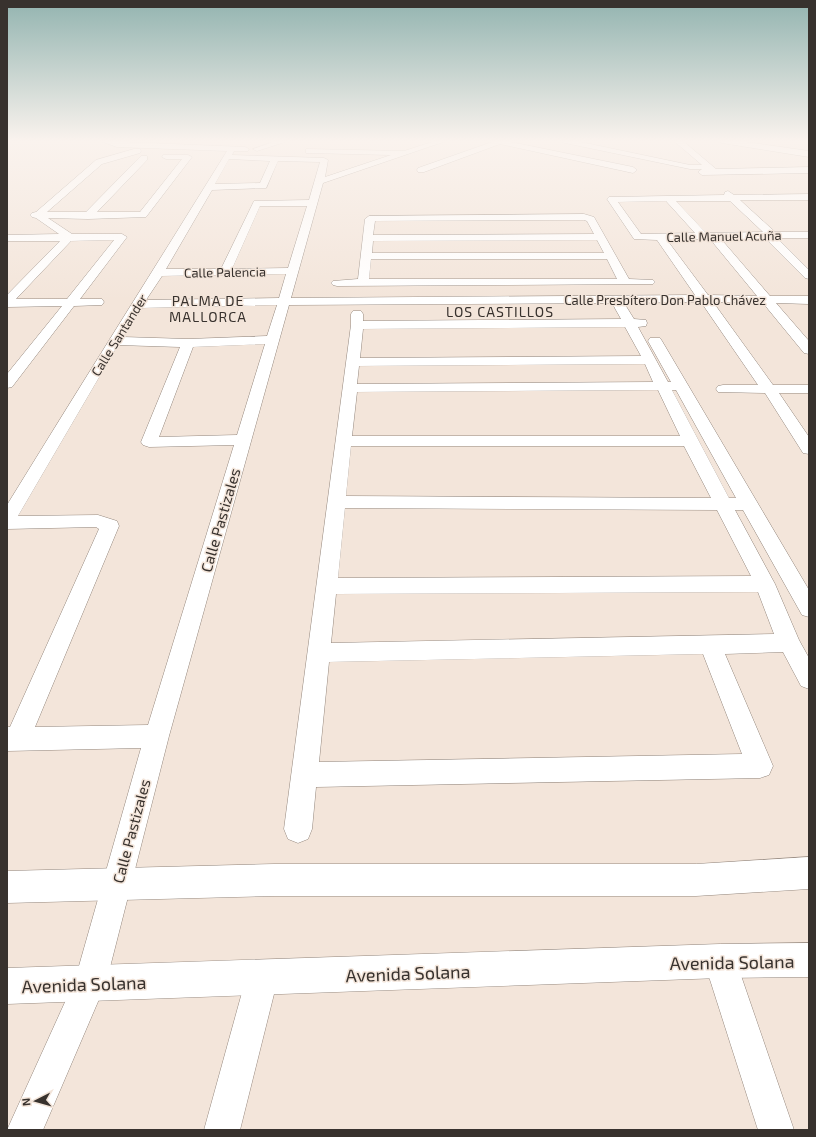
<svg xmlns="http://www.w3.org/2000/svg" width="816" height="1137" font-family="'Exo 2',sans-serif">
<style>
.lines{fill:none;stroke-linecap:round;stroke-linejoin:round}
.minor-casing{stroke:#94877d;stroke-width:1}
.tertiary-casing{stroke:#94877d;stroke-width:1}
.minor{fill:#fff;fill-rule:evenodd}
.tertiary{fill:#fff;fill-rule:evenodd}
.labels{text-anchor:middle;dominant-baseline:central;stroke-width:3;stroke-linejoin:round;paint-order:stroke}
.far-street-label{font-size:13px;fill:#38322e;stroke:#f3e5da}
.far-quarter-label{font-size:14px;letter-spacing:1px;fill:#38322e;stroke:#f3e5da}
.street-label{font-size:15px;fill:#38322e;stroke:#f3e5da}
.near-street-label{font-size:18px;fill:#38322e;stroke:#f3e5da}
</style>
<rect width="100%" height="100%" fill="#f3e5da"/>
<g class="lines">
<defs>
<g id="minor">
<path d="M 100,141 L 245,147 L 249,149 L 248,151 L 234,151 L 232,155 L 324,158 L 328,160 L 325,177 L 391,155 L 309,153 L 306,153 L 306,149 L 404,151 L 435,141 L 446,141 L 323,183 L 291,298 L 695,295 L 657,240 L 634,239 L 607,199 L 609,197 L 724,195 L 725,192 L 728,191 L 734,195 L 809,194 L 809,200 L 740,200 L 775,232 L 809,232 L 809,238 L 777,238 L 809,270 L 809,279 L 805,278 L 766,239 L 721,239 L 770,296 L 809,296 L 809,304 L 776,303 L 809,341 L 809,354 L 804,353 L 763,303 L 713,302 L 773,385 L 809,385 L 809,393 L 779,393 L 809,437 L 809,454 L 803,453 L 765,393 L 718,392 L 716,389 L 718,386 L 723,385 L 758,385 L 701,302 L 624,303 L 634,319 L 646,320 L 647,323 L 646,326 L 638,327 L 668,382 L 671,382 L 648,341 L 650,338 L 660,338 L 662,341 L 809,590 L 809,617 L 802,615 L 743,510 L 735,510 L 775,584 L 799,640 L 809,658 L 809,689 L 801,686 L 783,652 L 725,654 L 773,766 L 769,775 L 760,778 L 316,787 L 312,829 L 308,839 L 298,843 L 288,839 L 284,829 L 351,325 L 351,314 L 353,311 L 361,311 L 363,314 L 363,321 L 621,319 L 612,303 L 289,305 L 169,736 L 106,983 L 43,1130 L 7,1130 L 75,980 L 141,748 L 7,751 L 7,727 L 10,727 L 99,529 L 96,527 L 7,529 L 7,505 C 80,386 154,269 227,151 L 117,147 ZM 229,159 L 270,161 L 260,183 L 215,184 ZM 278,161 L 320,162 L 309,200 L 254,201 L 221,269 L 166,269 L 212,190 L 266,188 ZM 666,201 L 695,233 L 641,234 L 618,202 ZM 676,201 L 730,201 L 763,232 L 706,233 ZM 260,206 L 307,206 L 288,268 L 232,269 ZM 701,239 L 710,239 L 757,296 L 708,295 L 667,240 ZM 286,274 L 279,298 L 146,300 L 162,276 ZM 277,305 L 267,336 L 188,339 L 123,337 L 142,308 ZM 625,327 L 641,356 L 360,358 L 363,329 ZM 265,344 L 237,435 L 159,437 L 193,347 ZM 118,345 L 180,347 L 141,442 L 143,445 L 149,447 L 234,445 L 148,725 L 35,727 L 119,526 L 117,521 L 98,515 L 18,516 ZM 645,364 L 653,382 L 357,384 L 359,366 ZM 658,390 L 680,436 L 352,436 L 357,392 ZM 672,390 L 676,390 L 736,498 L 729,498 ZM 351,446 L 684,446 L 711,498 L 346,496 ZM 345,508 L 717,510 L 751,576 L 338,578 ZM 758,592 L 774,634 L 331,643 L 336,594 ZM 703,654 L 742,754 L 319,762 L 329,662 Z"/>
<polygon points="276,141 288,141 257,151 253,149"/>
<polygon points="491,141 506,141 633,167 637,170 633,173 500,144 424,172 418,172 417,170 418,168 492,142"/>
<polygon points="561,141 576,141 690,165 702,165 674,141 683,141 716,169 809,167 809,173 702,175 698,172 702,169 690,169 565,143"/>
<path d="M 134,149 L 140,149 L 141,151 L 140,153 L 102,164 L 47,212 L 86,212 L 141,156 L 147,156 L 147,160 L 97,212 L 140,212 L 182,159 L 166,159 L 162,157 L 163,155 L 188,155 L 192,157 L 146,217 L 88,219 L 48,218 L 72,234 L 122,234 L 127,237 L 80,299 L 102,299 L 104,302 L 102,305 L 74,306 L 12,387 L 7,388 L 7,374 L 62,306 L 7,307 L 7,295 L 60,241 L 7,241 L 7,235 L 59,234 L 36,218 L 32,217 L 30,215 L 32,213 L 36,212 L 96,160 ZM 114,240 L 67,299 L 16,299 L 71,241 Z"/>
<path d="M 584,214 L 594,217 L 629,279 L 653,280 L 655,282 L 653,284 L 337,286 L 333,285 L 331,283 L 333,281 L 358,279 L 365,219 L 369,216 ZM 584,220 L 587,221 L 594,234 L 373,235 L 375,221 ZM 597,240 L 604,253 L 372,253 L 373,241 ZM 371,259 L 607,259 L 617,279 L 369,279 Z"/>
<polygon points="720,945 731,950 736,961 794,1130 758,1130 704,961 709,950"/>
<polygon points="262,962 273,967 278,978 240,1130 204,1130 246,978 251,967"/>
</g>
<g id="tertiary">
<polygon points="718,141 739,141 809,151 809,157 722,143"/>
<polygon points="809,857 809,889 696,896 274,896 7,903 7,871 274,864 696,864"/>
<polygon points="809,943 809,977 720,978 7,1004 7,968 720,944"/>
</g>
</defs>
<use href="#minor" class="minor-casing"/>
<use href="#tertiary" class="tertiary-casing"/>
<use href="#minor" class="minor"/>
<use href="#tertiary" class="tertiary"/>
</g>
<linearGradient id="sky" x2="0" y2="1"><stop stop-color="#93b4b0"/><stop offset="0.47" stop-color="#faf3ee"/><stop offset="1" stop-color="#faf3ee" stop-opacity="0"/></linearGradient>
<rect width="816" height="300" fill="url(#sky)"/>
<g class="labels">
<g class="far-street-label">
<text transform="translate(724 236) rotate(-1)">Calle Manuel Acuña</text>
<text transform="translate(225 272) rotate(-1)">Calle Palencia</text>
<text x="665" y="300">Calle Presbítero Don Pablo Chávez</text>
<text transform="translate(119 335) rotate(-58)">Calle Santander</text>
</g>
<g class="far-quarter-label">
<text x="208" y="300">PALMA DE<tspan x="208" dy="16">MALLORCA</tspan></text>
<text x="500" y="311">LOS CASTILLOS</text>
</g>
<g class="street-label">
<text transform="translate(220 520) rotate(-74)">Calle Pastizales</text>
<text transform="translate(131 831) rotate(-75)">Calle Pastizales</text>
</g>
<g class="near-street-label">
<text transform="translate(732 962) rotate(-1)">Avenida Solana</text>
<text transform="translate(408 973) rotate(-2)">Avenida Solana</text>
<text transform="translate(84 984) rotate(-2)">Avenida Solana</text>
</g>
</g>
<rect width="816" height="1137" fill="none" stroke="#38322e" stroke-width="16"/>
<g transform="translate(36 1101) rotate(264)" stroke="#f3e5da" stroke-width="3" paint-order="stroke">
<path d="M0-3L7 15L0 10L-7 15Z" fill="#38322e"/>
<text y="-6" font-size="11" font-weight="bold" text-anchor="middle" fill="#38322e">N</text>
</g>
</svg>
